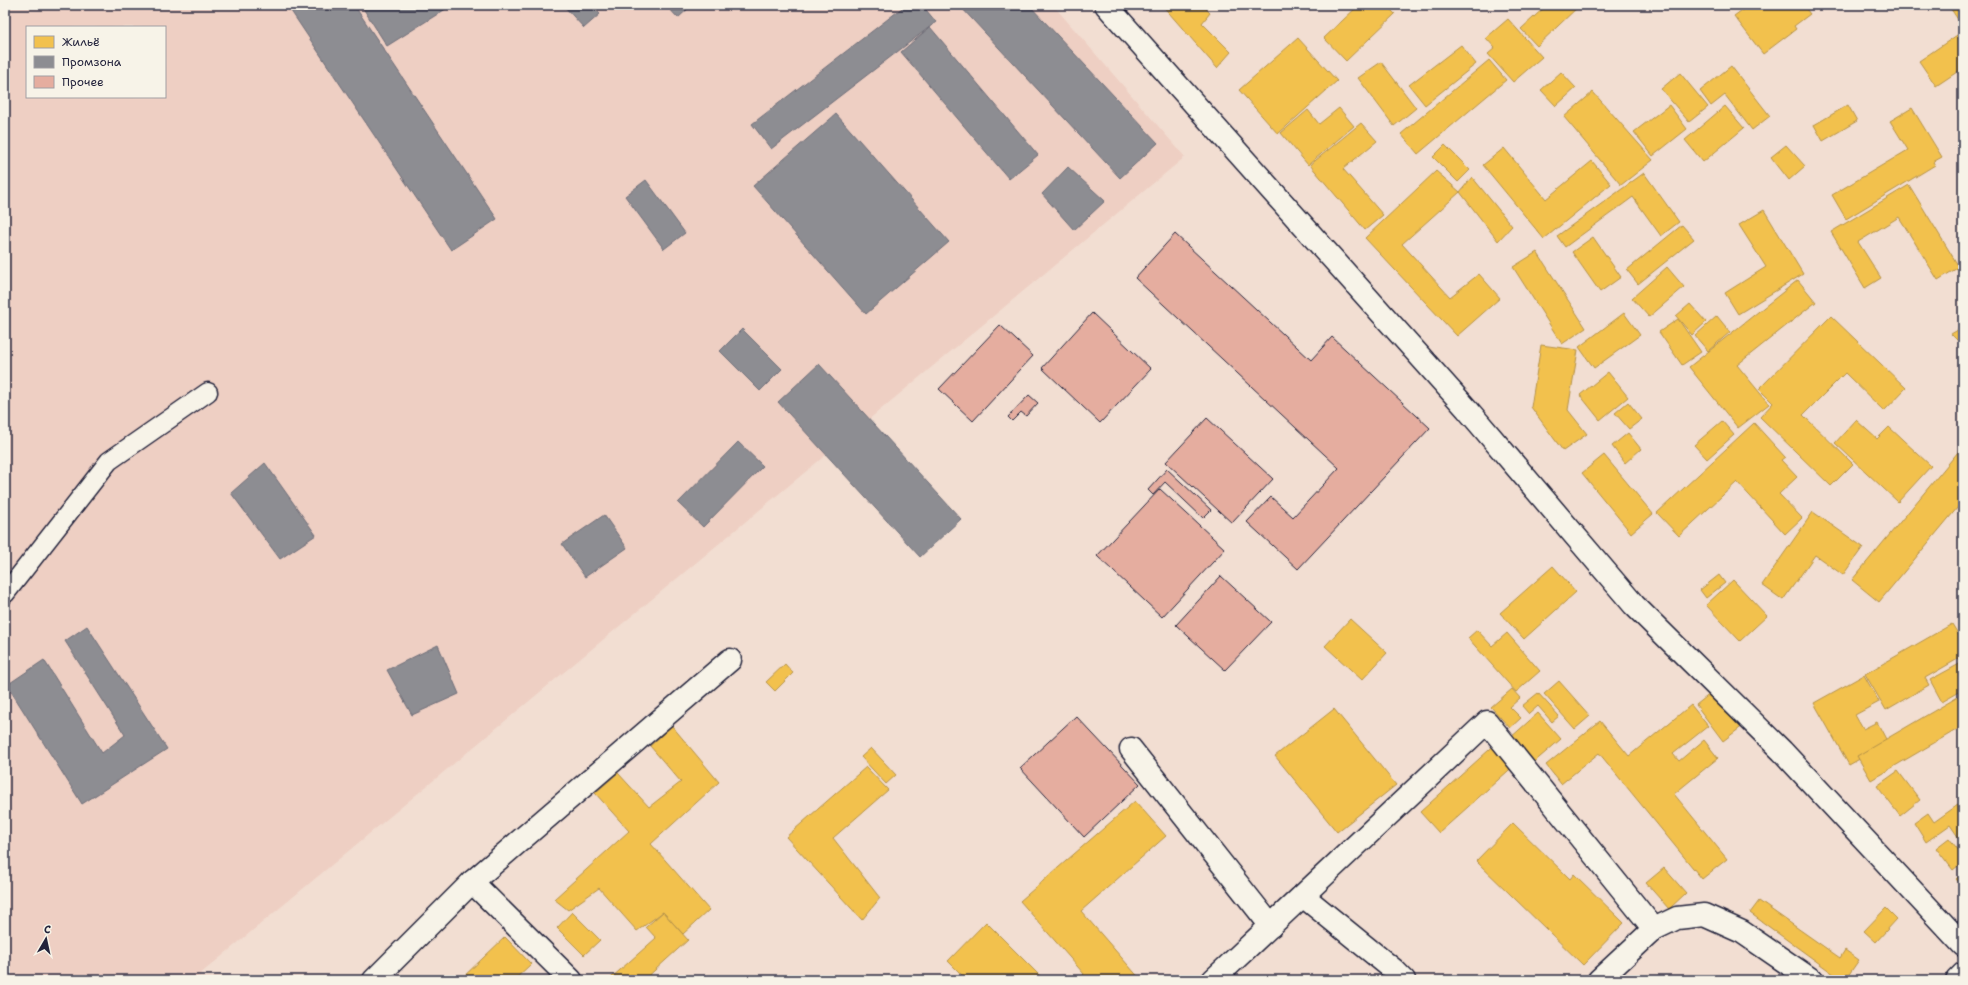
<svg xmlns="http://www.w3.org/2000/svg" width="1968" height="985" font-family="'Shantell Sans',sans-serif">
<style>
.built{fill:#eecfc3;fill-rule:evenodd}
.homes{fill:#f2c14e;stroke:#b49148}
.industry{fill:#8d8d92;stroke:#6d6d78}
.building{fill:#e5ad9f;stroke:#22223b}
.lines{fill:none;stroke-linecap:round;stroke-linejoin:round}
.service-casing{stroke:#22223b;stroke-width:21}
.minor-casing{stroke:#22223b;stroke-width:25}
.service{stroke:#f7f3e8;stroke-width:18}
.minor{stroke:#f7f3e8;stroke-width:22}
</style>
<rect width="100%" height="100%" fill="#f2ded2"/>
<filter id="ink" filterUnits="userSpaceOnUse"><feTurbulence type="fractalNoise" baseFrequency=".025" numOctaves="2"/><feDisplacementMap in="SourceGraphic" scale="8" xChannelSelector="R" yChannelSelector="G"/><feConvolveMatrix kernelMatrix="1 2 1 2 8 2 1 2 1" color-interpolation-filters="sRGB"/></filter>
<g filter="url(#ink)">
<path class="built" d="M 5,5 L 1053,5 L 1185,157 L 193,980 L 5,980 ZM 27,27 L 165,27 L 165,97 L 27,97 Z"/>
<g class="homes">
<polygon points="1162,5 1202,5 1210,13 1202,23 1231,52 1217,68"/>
<polygon points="1359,5 1386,5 1395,14 1346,61 1324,38"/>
<polygon points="1547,5 1580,5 1537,46 1521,29"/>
<polygon points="1749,5 1803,5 1810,14 1794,26 1796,29 1763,54 1734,16"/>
<polygon points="1957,5 1963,5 1963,27 1951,9"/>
<polygon points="1508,19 1542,57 1513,82 1488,54 1495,48 1486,38"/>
<polygon points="1963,31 1963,68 1936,86 1919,61"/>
<polygon points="1298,38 1337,81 1278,134 1239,90"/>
<polygon points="1461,45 1476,64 1425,105 1409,85"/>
<polygon points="1489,60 1506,80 1418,154 1401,134"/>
<polygon points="1381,62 1416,108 1394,126 1358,78"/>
<polygon points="1731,66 1770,116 1752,130 1725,95 1711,106 1700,91"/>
<polygon points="1561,72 1576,88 1556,106 1541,90"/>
<polygon points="1680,73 1708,107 1689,122 1661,89"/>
<polygon points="1593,92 1653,160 1621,185 1564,117"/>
<polygon points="1669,105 1687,129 1653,156 1634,132"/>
<polygon points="1848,105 1857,121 1823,141 1814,125"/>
<polygon points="1725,106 1744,128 1703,162 1685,140"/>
<polygon points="1339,108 1354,126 1308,165 1281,133 1308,110 1319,124"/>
<polygon points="1912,108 1942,157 1933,162 1935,165 1846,219 1832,195 1908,150 1890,121"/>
<polygon points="1361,123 1377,141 1343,169 1383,215 1365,230 1310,165"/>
<polygon points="1445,145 1470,170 1458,182 1433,157"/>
<polygon points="1786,145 1805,166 1789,180 1771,157"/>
<polygon points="1504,148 1546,199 1592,161 1611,184 1544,239 1483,165"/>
<polygon points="1436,171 1460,192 1402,244 1450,297 1479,274 1500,298 1457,336 1365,238"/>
<polygon points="1644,173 1679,222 1661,236 1633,197 1565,247 1557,236"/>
<polygon points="1472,177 1512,226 1498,241 1460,192"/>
<polygon points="1909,185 1959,267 1938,280 1899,217 1858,242 1881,278 1865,288 1831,232"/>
<polygon points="1764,210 1803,274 1738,314 1725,293 1766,267 1739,225"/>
<polygon points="1682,225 1694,239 1638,284 1627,270"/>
<polygon points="1593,237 1621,277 1600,292 1572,252"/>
<polygon points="1537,252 1586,328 1562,344 1513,267"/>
<polygon points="1667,267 1684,287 1649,317 1632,298"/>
<polygon points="1798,280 1816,302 1737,365 1769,404 1738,428 1689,367"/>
<polygon points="1690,304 1706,322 1692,335 1676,316"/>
<polygon points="1624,313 1640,335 1594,368 1579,347"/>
<polygon points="1717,316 1730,332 1708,351 1695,336"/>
<polygon points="1831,316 1906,388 1884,411 1845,373 1803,415 1853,464 1831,486 1760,417 1773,403 1759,389"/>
<polygon points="1678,319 1701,352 1682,365 1659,332"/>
<polygon points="1963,327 1963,346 1951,334"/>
<polygon points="1541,345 1578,350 1568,410 1587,434 1563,451 1531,407"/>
<polygon points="1608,372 1628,397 1600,420 1580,395"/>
<polygon points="1628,402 1642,419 1629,429 1615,413"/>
<polygon points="1856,420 1877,439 1889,427 1931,466 1898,502 1835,443"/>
<polygon points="1722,421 1734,435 1707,459 1694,445"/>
<polygon points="1754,423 1785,457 1781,460 1797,477 1779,494 1802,518 1785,534 1737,482 1679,536 1657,513"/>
<polygon points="1628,433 1641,449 1625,463 1612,446"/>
<polygon points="1963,446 1963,501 1879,602 1852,580"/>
<polygon points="1604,455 1653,514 1631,533 1582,473"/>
<polygon points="1813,512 1863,547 1843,575 1815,555 1783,600 1762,585"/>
<polygon points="1553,566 1576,592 1524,639 1500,613"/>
<polygon points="1719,575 1725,583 1706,598 1700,590"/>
<polygon points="1733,580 1767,616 1740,641 1706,605"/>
<polygon points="1350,619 1387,653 1362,680 1325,646"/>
<polygon points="1952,624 1963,642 1963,656 1925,678 1929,685 1886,710 1865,674"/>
<polygon points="1477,630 1492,646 1507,633 1540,671 1516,692 1468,638"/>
<polygon points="1963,662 1963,690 1942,702 1930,680"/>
<polygon points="785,664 793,673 775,691 766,682"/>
<polygon points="1864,675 1879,702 1855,715 1863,729 1877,722 1888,743 1849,765 1814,703"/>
<polygon points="1559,681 1590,716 1575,729 1544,694"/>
<polygon points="1512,689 1520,698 1510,707 1521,718 1510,728 1491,707"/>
<polygon points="1716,689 1744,725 1723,741 1696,705"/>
<polygon points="1538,693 1559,716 1552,722 1538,706 1529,714 1522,706"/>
<polygon points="1963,694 1963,726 1871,780 1857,756"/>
<polygon points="1691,705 1708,726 1673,754 1679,761 1704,740 1718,758 1674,794 1727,859 1702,879 1599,753 1561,784 1546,765 1600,721 1629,756"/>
<polygon points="1334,709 1396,785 1337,832 1275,756"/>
<polygon points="1538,713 1561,739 1532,764 1509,739"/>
<polygon points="672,726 719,782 651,844 709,910 683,934 663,912 637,931 599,888 568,910 554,899 629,831 595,793 618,773 649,807 681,782 650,746"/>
<polygon points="1499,741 1518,762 1439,833 1420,812"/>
<polygon points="871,748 896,775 886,784 861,757"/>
<polygon points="866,767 888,790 833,838 880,898 862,920 786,837"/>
<polygon points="1898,771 1920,800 1900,816 1877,786"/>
<polygon points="1135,801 1166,836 1081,911 1141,980 1078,980 1084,974 1020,901"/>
<polygon points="1962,802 1963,844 1950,825 1926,842 1914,823 1928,813 1934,822"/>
<polygon points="1513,823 1570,879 1574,874 1624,923 1583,965 1476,861"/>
<polygon points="1949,838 1963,856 1963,862 1953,870 1936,848"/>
<polygon points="1664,868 1686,893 1669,909 1646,883"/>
<polygon points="1963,873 1963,887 1956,879"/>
<polygon points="1759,901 1840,958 1845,950 1859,960 1845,980 1842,980 1750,913"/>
<polygon points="1886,908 1897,919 1876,942 1864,931"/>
<polygon points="572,912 600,940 584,955 557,928"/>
<polygon points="663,912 688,940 644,980 613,980 611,978 656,938 646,927"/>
<polygon points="986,922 1044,980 967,980 948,961"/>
<polygon points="505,937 531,964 514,980 460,980"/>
</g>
<g class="industry">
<polygon points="287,5 354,5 497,219 451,250"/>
<polygon points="361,5 452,5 387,46"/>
<polygon points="563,5 591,5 600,14 584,28"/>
<polygon points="666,5 692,5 678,18"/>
<polygon points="906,5 922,5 936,22 771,149 752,124"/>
<polygon points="959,5 1029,5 1158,143 1120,178"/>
<polygon points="930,27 1038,155 1009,179 901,52"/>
<polygon points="836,114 949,242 866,314 753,186"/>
<polygon points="1068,167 1105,201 1074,230 1042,194"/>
<polygon points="646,180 685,233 664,249 625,196"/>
<polygon points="742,329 782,369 760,391 720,351"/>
<polygon points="819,364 961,519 920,557 778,402"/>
<polygon points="738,442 763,466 703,527 678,503"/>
<polygon points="265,463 316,535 280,559 231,493"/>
<polygon points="604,515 627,548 585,577 562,544"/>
<polygon points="87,626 167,749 82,804 7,685 44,660 102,753 125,735 65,641"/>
<polygon points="438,645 459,694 412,715 387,670"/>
</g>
<g class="building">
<polygon points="1175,234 1311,360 1332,337 1430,428 1298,569 1247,522 1271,497 1293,517 1339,468 1135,278"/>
<polygon points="1092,313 1151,369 1100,423 1042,368"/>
<polygon points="1000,325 1033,356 973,421 939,389"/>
<polygon points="1029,395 1038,403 1026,416 1021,412 1012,421 1008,417"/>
<polygon points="1207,418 1273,479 1232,523 1166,462"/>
<polygon points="1167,469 1211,510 1203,518 1165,482 1153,495 1148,490"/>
<polygon points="1160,489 1225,549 1162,617 1097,556"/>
<polygon points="1221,576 1271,622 1225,670 1176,625"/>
<polygon points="1076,716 1140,784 1084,837 1020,768"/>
</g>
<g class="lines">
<defs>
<polyline id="service" points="5,594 109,461 208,392"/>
<g id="minor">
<polyline points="1106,5 1467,409 1634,605 1782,751 1963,945"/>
<polyline points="1131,749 1271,926"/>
<polyline points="472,882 571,980"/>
<polyline points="1303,896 1394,970 1404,980"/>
<polyline points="374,980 472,882 730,660"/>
<polyline points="1213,980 1487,722 1654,929 1677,918 1704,915 1742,932 1812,980"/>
<polyline points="1599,980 1654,929"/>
<polyline points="1957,980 1963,974"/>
</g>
</defs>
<use href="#service" class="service-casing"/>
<use href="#minor" class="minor-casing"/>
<use href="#service" class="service"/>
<use href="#minor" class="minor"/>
</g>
</g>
<rect width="1968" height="985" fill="none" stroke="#f7f3e8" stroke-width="20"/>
<rect x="10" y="10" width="1948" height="965" fill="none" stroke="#22223b" stroke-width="1.5" filter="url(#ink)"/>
<rect x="26" y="26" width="140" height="72" fill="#f7f3e8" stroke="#a29fa3"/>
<rect x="34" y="36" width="20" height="12" fill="#f2c14e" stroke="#a29fa3"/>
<text x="62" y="46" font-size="12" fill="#22223b">Жильё</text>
<rect x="34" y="56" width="20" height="12" fill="#8d8d92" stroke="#a29fa3"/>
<text x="62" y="66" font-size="12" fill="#22223b">Промзона</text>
<rect x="34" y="76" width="20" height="12" fill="#e5ad9f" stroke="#a29fa3"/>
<text x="62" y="86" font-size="12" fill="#22223b">Прочее</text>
<g transform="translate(46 939) rotate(9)" stroke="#f7f3e8" stroke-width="3" paint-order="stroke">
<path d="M0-3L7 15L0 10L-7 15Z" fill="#22223b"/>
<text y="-6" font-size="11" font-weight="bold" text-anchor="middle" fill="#22223b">С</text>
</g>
</svg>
